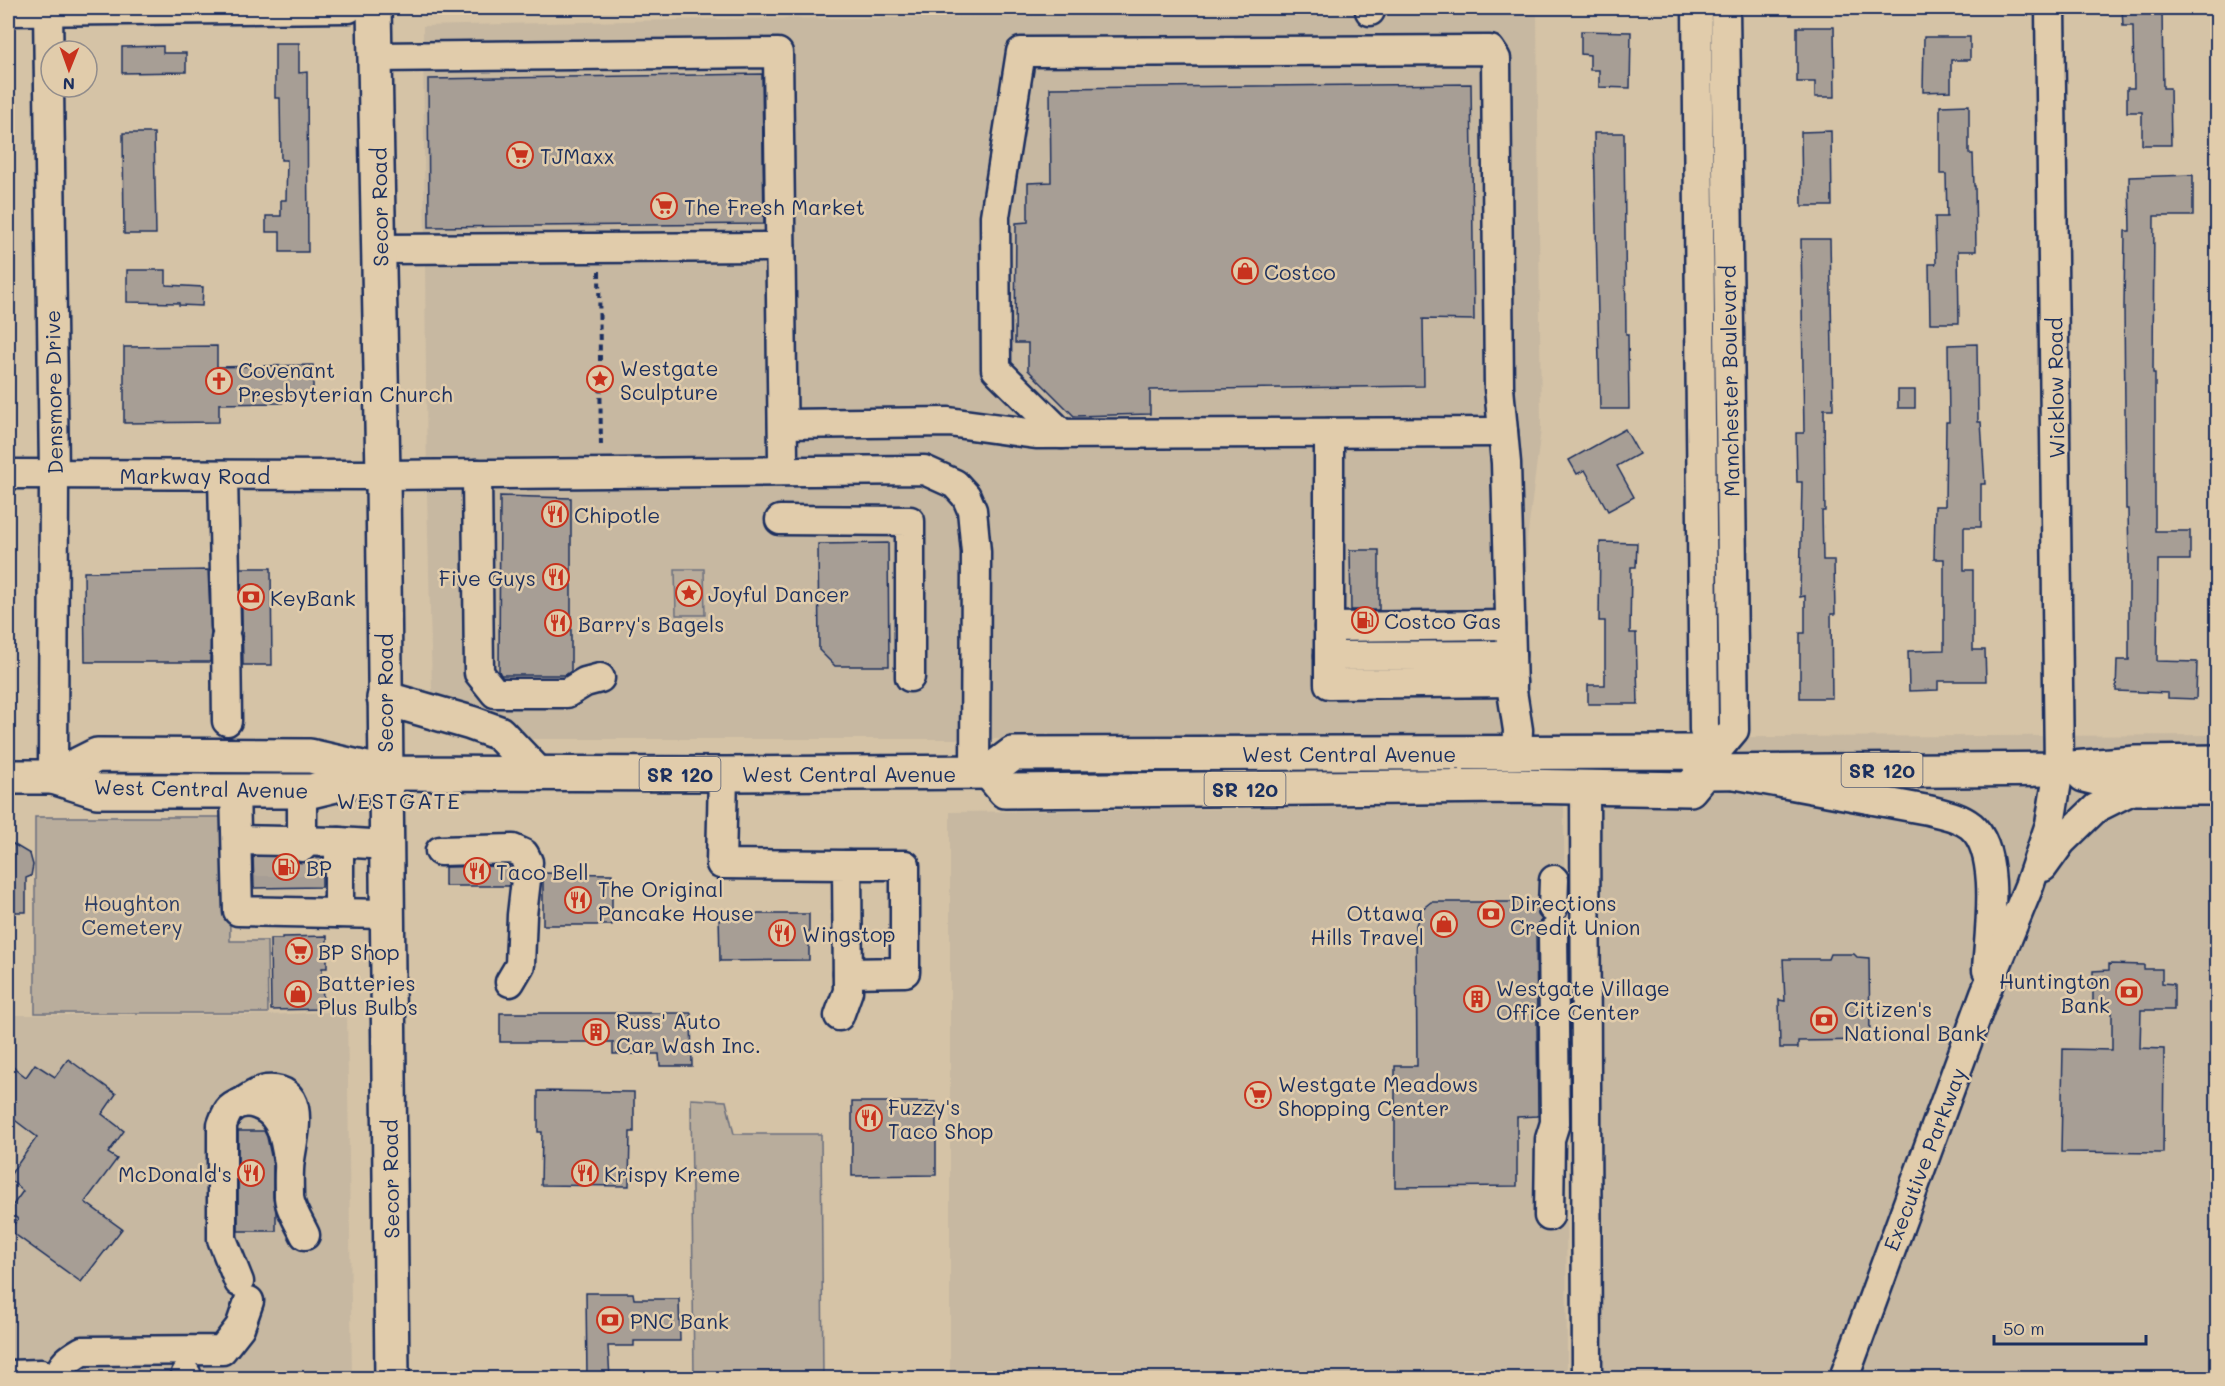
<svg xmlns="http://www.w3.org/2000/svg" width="2225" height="1386" font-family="Mali,sans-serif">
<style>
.built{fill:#c7b8a1}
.green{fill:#b9ad9c;stroke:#6a6e7d;stroke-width:1.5}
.building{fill:#a79e95;stroke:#1b2f5e;stroke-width:1.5}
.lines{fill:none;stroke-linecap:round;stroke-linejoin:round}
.minor-tunnel{stroke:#b0a598;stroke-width:28;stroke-dasharray:28 14;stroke-linecap:butt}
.minor-casing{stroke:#1b2f5e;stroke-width:33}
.major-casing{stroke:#1b2f5e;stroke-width:38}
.path{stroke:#1b2f5e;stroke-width:4;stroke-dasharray:6 4.5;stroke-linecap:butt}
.minor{stroke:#e1ccab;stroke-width:28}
.major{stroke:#e1ccab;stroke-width:33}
.labels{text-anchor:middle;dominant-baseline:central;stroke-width:5;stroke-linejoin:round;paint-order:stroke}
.shield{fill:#e1ccab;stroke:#565e75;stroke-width:1.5}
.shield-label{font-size:20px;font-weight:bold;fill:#1b2f5e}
.poi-label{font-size:21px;fill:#1b2f5e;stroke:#e1ccab;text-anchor:start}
.street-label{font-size:21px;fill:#1b2f5e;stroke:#e1ccab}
.park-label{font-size:21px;fill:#2b3c64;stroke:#e1ccab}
.neighbourhood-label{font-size:22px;letter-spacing:1.5px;fill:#1b2f5e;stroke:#e1ccab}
</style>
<rect width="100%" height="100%" fill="#d5c3a6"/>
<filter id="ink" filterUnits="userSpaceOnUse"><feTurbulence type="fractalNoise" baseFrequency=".0167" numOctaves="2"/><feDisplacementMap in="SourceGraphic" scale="12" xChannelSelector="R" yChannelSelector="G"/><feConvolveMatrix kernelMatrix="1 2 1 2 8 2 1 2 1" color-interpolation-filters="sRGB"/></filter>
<g filter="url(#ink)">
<g class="built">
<polygon points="1537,13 1541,429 1527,540 1525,655 1528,739 452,739 433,727 427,494 423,26 712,19"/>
<polygon points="2213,735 2215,1378 1595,1378 1585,738"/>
<polygon points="1564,805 1567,1378 950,1378 950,812"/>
<polygon points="347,1011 352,1378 8,1378 8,1015 269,1015"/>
</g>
<g class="green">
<polygon points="675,569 704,569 705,615 676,615"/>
<polygon points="35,817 229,817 230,941 267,941 268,1013 35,1013"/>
<polygon points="691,1099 726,1101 734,1134 821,1134 823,1378 694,1378"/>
</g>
<g class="building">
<polygon points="2122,8 2162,8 2163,88 2170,88 2171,145 2142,145 2142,112 2127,112 2127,88 2134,88 2133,26 2123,26"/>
<polygon points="1797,27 1834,27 1835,97 1815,97 1815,82 1797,82"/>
<polygon points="1581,31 1631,32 1630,88 1599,87 1599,70 1590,70 1590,55 1581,54"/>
<polygon points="1924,37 1970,37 1970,60 1951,60 1951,91 1923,92"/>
<polygon points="275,43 299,43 299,73 307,72 308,252 280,252 280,232 266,232 266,216 281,216 281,200 286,200 287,160 281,160 280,98 275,98"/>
<polygon points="163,46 163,53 186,53 186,72 122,73 122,47"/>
<polygon points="762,74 764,224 429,227 428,79"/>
<polygon points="1471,84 1474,320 1423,319 1424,386 1150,390 1150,414 1074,416 1028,370 1028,343 1015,343 1016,223 1028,222 1028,183 1051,182 1050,88"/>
<polygon points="1969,105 1969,154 1973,154 1974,186 1975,186 1976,251 1958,251 1959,323 1930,323 1929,264 1936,264 1935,217 1947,217 1946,174 1940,174 1940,106"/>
<polygon points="1831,131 1832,206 1802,206 1801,132"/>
<polygon points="123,133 154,133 156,234 124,234"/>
<polygon points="1594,133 1624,133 1626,334 1628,334 1629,409 1600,409"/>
<polygon points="2193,175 2193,216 2154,216 2153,373 2155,373 2155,531 2190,531 2190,560 2158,560 2157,661 2197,662 2196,699 2168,698 2168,693 2116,691 2117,660 2129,660 2129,560 2128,509 2126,509 2124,308 2125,231 2130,231 2129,177"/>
<polygon points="1801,239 1830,239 1833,409 1824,409 1825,511 1822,511 1823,560 1834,560 1835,614 1831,614 1832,698 1800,698 1800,633 1805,633 1805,596 1800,597 1802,482 1797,482 1796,433 1804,433"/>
<polygon points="127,270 166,270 166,285 203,287 202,306 179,305 179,303 127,302"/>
<polygon points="1977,344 1978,422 1981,422 1985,484 1981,484 1981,527 1964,527 1964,570 1973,570 1973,650 1985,650 1986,681 1938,681 1938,690 1909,691 1908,651 1944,650 1944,559 1934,559 1935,506 1945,506 1946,422 1949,422 1948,345"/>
<polygon points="217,346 217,367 313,365 313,394 282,395 282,403 219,404 219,422 124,423 124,347"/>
<rect x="1898" y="390" width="17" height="18"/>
<polygon points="1625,429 1639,454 1617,466 1634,497 1608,511 1585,470 1577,474 1569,460"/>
<polygon points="500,496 571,498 571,671 565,675 501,675 499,671"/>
<polygon points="1600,542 1637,543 1636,567 1631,567 1630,633 1636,633 1638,704 1588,704 1588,685 1605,685 1605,621 1599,621"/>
<polygon points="888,543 889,666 835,666 819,650 818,544"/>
<polygon points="1350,550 1379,550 1379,610 1351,610"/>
<polygon points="241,568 271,568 272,665 243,665"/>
<polygon points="208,570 211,633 210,662 85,662 84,572"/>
<polygon points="8,841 30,854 33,865 31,876 26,878 26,912 8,912"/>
<polygon points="253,857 290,858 301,863 310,862 314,858 322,858 322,887 254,888"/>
<polygon points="510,866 509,886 445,886 445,867"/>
<polygon points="543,873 612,874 612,925 543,925"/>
<polygon points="1431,902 1537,902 1538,915 1542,920 1538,924 1536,932 1538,1116 1517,1117 1517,1186 1395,1187 1395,1066 1417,1066 1416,925 1421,910"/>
<polygon points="719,914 809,914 809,960 720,961"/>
<polygon points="327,936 327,968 322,968 323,1009 271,1010 270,939 282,939 282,937"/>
<polygon points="1830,954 1854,954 1857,957 1869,958 1870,1040 1798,1041 1798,1048 1780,1048 1779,1000 1785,1001 1783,959 1828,959"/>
<polygon points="2109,964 2144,965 2144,969 2162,969 2162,983 2174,984 2174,1010 2141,1010 2140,1048 2164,1049 2163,1153 2061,1152 2063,1049 2112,1050 2112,1011 2093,1011 2093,971 2109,970"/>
<polygon points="500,1013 691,1013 692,1066 660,1066 659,1054 613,1054 613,1042 500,1042"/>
<polygon points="68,1059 116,1094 102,1114 124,1131 108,1153 117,1159 85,1202 122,1229 81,1282 9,1230 18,1219 8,1212 23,1191 8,1178 37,1137 8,1115 8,1063 26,1077 35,1064 55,1077"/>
<polygon points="538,1091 634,1092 634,1132 630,1132 629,1186 541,1185 542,1132 538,1132"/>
<polygon points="852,1102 936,1102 936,1175 852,1176"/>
<polygon points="238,1131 264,1131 267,1137 273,1165 273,1197 276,1212 276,1231 238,1231"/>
<polygon points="586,1293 633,1293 634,1299 679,1299 680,1341 634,1341 634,1346 608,1346 610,1378 587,1378"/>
</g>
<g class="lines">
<g class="minor-tunnel">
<polyline points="302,847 303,887"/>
<polyline points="269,848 269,887"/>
</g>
<defs>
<g id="minor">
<polyline points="48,8 54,474 53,777"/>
<polyline points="1370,8 1370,11"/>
<polyline points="1697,8 1704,730 1718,749"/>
<path d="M 1725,8 L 1734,730 L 1718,749 L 1716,771 L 1928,810 C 1943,814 1958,816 1971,826 C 2002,852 1989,934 1987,970"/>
<polyline points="8,11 349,8"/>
<polyline points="376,57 778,53 783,459 779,471"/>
<polyline points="379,249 780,247"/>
<polyline points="783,424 949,422 1036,434 1503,432"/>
<polyline points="1329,433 1329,684 1512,682"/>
<polyline points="1062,434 996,369 995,216 1021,52 1490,50 1496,59 1499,388 1506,463 1512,691 1518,730 1517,753"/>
<polyline points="8,474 383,475 924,470 955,484 966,496 972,510 976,552 975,773"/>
<polyline points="477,474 479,673 495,693 567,693 585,682 600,678"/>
<polyline points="223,475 226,627"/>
<polyline points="780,520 910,521 910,677"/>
<polyline points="1329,627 1510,625"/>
<polyline points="226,639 227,721"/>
<polyline points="1329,656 1511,655"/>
<polyline points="723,774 721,864 847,865 848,991 839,1016"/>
<polyline points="1585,788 1587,1378"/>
<polyline points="235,791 238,911 386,914"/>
<polyline points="302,791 302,847"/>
<polyline points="237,840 339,842 339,913"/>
<polyline points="339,842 386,845"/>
<polyline points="440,851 513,849 524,854 528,862 522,915 520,965 510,982"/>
<polyline points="847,865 905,865 905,972 848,973"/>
<polyline points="2043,867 2061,842 2096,808 2136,788"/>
<polyline points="1553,908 1554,880"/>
<path d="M 241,1103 C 248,1099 258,1091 266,1090 C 308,1086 293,1136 290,1160 C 288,1171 289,1185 289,1197 C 290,1209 300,1224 305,1235"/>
<polyline points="1549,1216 1550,1139 1555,1123 1553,932"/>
<path d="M 239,1282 L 222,1239 L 222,1125 C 224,1120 226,1113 230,1109 C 246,1095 269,1106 278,1122 C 285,1133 286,1150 289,1162"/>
<polyline points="186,1374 186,1378"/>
<polyline points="8,1375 41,1374 49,1378"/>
<path d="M 58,1378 C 61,1364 70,1358 82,1351 L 222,1350 L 240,1327 L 249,1301"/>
<polyline points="1844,1378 1985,993 2029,886 2050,824 2059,769 2050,8"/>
</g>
<g id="major">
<polyline points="374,8 383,475 392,1378"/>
<polyline points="384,698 471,723 499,733 537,773"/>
<polyline points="989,772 1005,791 1511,786 1690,789 1704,772 2059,769 2136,763 2218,762"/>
<polyline points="2084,775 2136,788 2218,788"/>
<polyline points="8,777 53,777 97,791 311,791 377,775"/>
<polyline points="53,777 97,755 310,756 385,773 723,774 989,772 1013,754 1693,752 1704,772"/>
</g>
</defs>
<use href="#minor" class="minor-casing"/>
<use href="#major" class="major-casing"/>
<polyline class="path" points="599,271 601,449"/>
<use href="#minor" class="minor"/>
<use href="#major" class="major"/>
</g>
</g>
<defs>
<symbol id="supermarket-ring" viewBox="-11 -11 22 22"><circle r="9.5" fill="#e1ccab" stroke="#c8321e" stroke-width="1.5"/><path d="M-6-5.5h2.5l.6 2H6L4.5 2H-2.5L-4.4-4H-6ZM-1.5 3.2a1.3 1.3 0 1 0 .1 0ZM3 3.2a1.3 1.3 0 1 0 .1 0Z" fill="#c8321e"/></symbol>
<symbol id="shop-ring" viewBox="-11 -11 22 22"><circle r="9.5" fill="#e1ccab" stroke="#c8321e" stroke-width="1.5"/><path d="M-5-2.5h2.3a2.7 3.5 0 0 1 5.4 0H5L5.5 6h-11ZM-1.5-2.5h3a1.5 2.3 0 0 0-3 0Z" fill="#c8321e"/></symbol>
<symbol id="sight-ring" viewBox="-11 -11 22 22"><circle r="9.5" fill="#e1ccab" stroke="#c8321e" stroke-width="1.5"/><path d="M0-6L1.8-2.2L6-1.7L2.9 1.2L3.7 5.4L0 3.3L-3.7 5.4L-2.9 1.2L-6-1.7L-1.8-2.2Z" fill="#c8321e"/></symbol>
<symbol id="church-ring" viewBox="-11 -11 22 22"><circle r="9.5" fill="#e1ccab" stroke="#c8321e" stroke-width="1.5"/><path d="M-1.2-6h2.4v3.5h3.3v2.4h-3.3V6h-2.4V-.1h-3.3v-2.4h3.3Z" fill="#c8321e"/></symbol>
<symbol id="restaurant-ring" viewBox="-11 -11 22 22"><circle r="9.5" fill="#e1ccab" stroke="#c8321e" stroke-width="1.5"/><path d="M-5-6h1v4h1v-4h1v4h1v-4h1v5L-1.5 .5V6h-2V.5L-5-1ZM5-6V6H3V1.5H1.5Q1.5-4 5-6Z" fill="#c8321e"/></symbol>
<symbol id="bank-ring" viewBox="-11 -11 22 22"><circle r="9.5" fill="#e1ccab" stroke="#c8321e" stroke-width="1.5"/><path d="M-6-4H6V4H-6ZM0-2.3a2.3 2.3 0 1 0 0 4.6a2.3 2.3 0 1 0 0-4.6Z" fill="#c8321e"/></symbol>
<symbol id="fuel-ring" viewBox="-11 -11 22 22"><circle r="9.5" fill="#e1ccab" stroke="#c8321e" stroke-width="1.5"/><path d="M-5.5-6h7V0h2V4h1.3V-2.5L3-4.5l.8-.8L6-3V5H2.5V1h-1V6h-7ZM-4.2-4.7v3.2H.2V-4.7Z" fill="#c8321e"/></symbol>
<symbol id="building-ring" viewBox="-11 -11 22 22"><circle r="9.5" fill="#e1ccab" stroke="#c8321e" stroke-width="1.5"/><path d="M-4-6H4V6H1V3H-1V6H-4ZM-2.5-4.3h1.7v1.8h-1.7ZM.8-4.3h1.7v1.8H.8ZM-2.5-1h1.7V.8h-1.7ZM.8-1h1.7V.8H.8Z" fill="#c8321e"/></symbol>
</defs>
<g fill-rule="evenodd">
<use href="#supermarket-ring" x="505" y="140" width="30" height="30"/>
<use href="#supermarket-ring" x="649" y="191" width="30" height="30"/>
<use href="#shop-ring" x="1230" y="256" width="30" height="30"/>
<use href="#sight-ring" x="585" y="364" width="30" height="30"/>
<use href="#church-ring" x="204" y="366" width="30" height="30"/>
<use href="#restaurant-ring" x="540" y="499" width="30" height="30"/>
<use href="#restaurant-ring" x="541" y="562" width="30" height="30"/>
<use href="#sight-ring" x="674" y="578" width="30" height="30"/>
<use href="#bank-ring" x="236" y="582" width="30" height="30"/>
<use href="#fuel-ring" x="1350" y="605" width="30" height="30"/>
<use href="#restaurant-ring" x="543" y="608" width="30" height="30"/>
<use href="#fuel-ring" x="271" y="852" width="30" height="30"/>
<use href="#restaurant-ring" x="462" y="856" width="30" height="30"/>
<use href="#restaurant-ring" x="563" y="885" width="30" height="30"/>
<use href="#bank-ring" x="1476" y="899" width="30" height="30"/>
<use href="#shop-ring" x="1429" y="909" width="30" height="30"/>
<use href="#restaurant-ring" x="767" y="918" width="30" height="30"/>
<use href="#supermarket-ring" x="284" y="936" width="30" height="30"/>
<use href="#bank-ring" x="2114" y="977" width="30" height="30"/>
<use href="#shop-ring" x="283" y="979" width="30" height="30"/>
<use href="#building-ring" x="1462" y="984" width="30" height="30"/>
<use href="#bank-ring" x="1809" y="1005" width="30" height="30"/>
<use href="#building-ring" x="581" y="1017" width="30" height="30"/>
<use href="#supermarket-ring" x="1243" y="1080" width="30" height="30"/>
<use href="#restaurant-ring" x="854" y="1103" width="30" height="30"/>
<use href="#restaurant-ring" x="236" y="1158" width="30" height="30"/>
<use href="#restaurant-ring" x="570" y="1158" width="30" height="30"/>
<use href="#bank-ring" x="595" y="1305" width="30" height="30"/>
</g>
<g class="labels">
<g class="shield">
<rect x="1841.5" y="753" width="81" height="34" rx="4.5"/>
<rect x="639.5" y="757" width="81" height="34" rx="4.5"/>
<rect x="1204.5" y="772" width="81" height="34" rx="4.5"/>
</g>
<g class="shield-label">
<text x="1882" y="770">SR 120</text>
<text x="680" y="774">SR 120</text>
<text x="1245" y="789">SR 120</text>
</g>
<g class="poi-label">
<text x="540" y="155">TJMaxx</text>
<text x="684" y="206">The Fresh Market</text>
<text x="1264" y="271">Costco</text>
<text x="620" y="367">Westgate<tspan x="620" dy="24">Sculpture</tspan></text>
<text x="238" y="369">Covenant<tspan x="238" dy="24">Presbyterian Church</tspan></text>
<text x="574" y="514">Chipotle</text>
<text x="536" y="577" text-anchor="end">Five Guys</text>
<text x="708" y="593">Joyful Dancer</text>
<text x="270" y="597">KeyBank</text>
<text x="1384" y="620">Costco Gas</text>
<text x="578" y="623">Barry's Bagels</text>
<text x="306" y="867">BP</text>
<text x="496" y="871">Taco Bell</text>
<text x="598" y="888">The Original<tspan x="598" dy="24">Pancake House</tspan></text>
<text x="1510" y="902">Directions<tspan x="1510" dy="24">Credit Union</tspan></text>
<text x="1424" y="912" text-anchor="end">Ottawa<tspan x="1424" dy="24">Hills Travel</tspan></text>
<text x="802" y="933">Wingstop</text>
<text x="318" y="951">BP Shop</text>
<text x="2110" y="980" text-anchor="end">Huntington<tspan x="2110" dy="24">Bank</tspan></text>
<text x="318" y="982">Batteries<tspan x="318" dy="24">Plus Bulbs</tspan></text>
<text x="1496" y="987">Westgate Village<tspan x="1496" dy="24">Office Center</tspan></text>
<text x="1844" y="1008">Citizen's<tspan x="1844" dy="24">National Bank</tspan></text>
<text x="616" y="1020">Russ' Auto<tspan x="616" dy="24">Car Wash Inc.</tspan></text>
<text x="1278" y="1083">Westgate Meadows<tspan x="1278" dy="24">Shopping Center</tspan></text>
<text x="888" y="1106">Fuzzy's<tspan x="888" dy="24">Taco Shop</tspan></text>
<text x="232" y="1173" text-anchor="end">McDonald's</text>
<text x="604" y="1173">Krispy Kreme</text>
<text x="630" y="1320">PNC Bank</text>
</g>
<g class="street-label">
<text transform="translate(379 207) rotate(-91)">Secor Road</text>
<text transform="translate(1729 381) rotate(-91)">Manchester Boulevard</text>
<text transform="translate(2055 388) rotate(-91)">Wicklow Road</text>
<text transform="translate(53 392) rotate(-91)">Densmore Drive</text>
<text x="195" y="475">Markway Road</text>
<text transform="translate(384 693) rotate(-90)">Secor Road</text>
<text x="1349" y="753">West Central Avenue</text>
<text x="849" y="773">West Central Avenue</text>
<text transform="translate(201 788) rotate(1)">West Central Avenue</text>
<text transform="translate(1924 1159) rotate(-69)">Executive Parkway</text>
<text transform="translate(390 1179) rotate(-91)">Secor Road</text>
</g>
<g class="park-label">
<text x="132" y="902">Houghton<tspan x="132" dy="24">Cemetery</tspan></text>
</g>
<g class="neighbourhood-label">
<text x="399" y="800">WESTGATE</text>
</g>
</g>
<rect width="2225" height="1386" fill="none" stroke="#e1ccab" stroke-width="30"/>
<rect x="15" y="15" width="2195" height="1356" fill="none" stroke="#1b2f5e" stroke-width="2" filter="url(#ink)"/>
<g transform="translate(69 69) rotate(181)"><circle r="28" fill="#e1ccab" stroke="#928d8c" stroke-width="1.5"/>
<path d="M0-4.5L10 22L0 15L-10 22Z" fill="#c8321e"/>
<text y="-9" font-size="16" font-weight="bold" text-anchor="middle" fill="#1b2f5e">N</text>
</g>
<path d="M1994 1335v9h152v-9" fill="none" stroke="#1b2f5e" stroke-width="3"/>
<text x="2003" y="1335" font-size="18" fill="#1b2f5e" stroke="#e1ccab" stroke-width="4.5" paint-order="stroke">50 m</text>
</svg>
